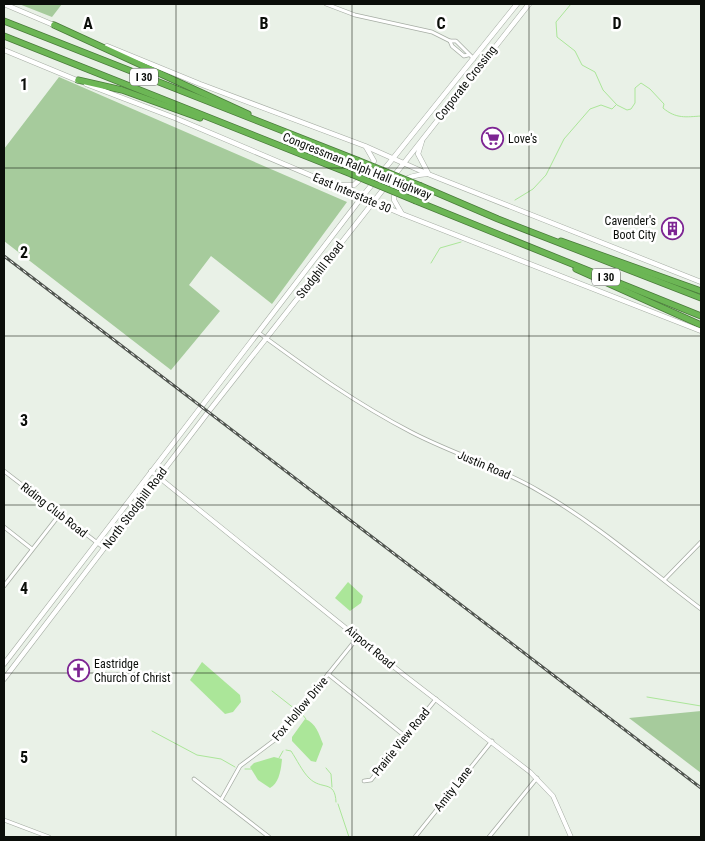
<svg xmlns="http://www.w3.org/2000/svg" width="705" height="841" font-family="'Roboto Condensed',sans-serif">
<style>
.green{fill:#a6cb9c}
.water{fill:#abe699}
.lines{fill:none;stroke-linecap:round;stroke-linejoin:round}
.stream{stroke:#abe699;stroke-width:1}
.minor-casing{stroke:#a6ada4;stroke-width:4.5}
.tertiary-casing{stroke:#a6ada4;stroke-width:5}
.secondary-casing{stroke:#a6ada4;stroke-width:5.5}
.motorway-casing{stroke:#4a7b3b;stroke-width:7}
.minor{stroke:#fff;stroke-width:3}
.tertiary{stroke:#fff;stroke-width:4}
.secondary{stroke:#fff;stroke-width:4.5}
.motorway{stroke:#6cb655;stroke-width:5.5}
.rail-casing{stroke:#50554f;stroke-width:3}
.rail{stroke:#fff;stroke-width:1;stroke-dasharray:4;stroke-linecap:butt}
.motorway-bridge-casing{stroke:#4a7b3b;stroke-width:7;stroke-linecap:butt}
.motorway-bridge{stroke:#6cb655;stroke-width:5.5}
.grid{fill:none;stroke:#0b0e0a;stroke-width:1;stroke-opacity:0.55}
.labels{text-anchor:middle;dominant-baseline:central;stroke-width:5;stroke-linejoin:round;paint-order:stroke}
.shield{fill:#fff;stroke:#545654;stroke-width:1}
.shield-label{font-size:11px;font-weight:bold;fill:#0b0e0a}
.street-label{font-size:12px;fill:#0b0e0a;stroke:#fff}
.poi-label{font-size:12px;fill:#0b0e0a;stroke:#fff;text-anchor:start}
.grid-label{font-size:16px;text-anchor:middle;font-weight:bold;fill:#0b0e0a;stroke:#fff;stroke-width:5;stroke-linejoin:round;paint-order:stroke}
</style>
<rect width="100%" height="100%" fill="#e9f1e7"/>
<g class="green">
<polygon points="19,4 62,4 52,17"/>
<polygon points="59,77 347,202 272,304 211,256 189,285 220,311 171,370 4,241 4,149"/>
<polygon points="701,711 701,773 629,718"/>
</g>
<g class="water">
<polygon points="348,582 363,596 361,603 350,611 335,598"/>
<polygon points="202,662 240,695 241,702 233,712 225,714 190,680"/>
<path d="M 305,719 C 316,723 319,734 323,744 L 316,762 L 311,761 L 292,741 L 292,737 Z"/>
<path d="M 274,757 L 282,759 C 281,770 279,783 270,788 L 258,780 L 250,767 L 254,763 Z"/>
</g>
<g class="lines">
<g class="stream">
<path d="M 571,4 L 556,22 L 557,37 L 575,51 L 582,65 L 595,72 L 603,90 L 617,105 L 627,110 L 631,109 L 635,103 L 635,88 L 641,83 L 650,89 L 664,104 L 663,108 C 676,119 686,117 701,116"/>
<polyline points="515,200 533,189 546,175 564,139 590,109 601,105 612,109 616,105"/>
<polyline points="431,263 440,248 461,242"/>
<polyline points="272,691 295,709"/>
<polyline points="647,697 701,706"/>
<polyline points="302,714 306,719"/>
<polyline points="152,731 197,755 221,759 235,767"/>
<path d="M 286,750 L 291,751 C 297,760 302,771 309,778 C 322,791 335,779 336,802"/>
<polyline points="279,758 283,751"/>
<polyline points="326,768 331,774 332,787"/>
<polyline points="245,769 252,769"/>
<polyline points="338,804 349,837"/>
</g>
<defs>
<g id="minor">
<polyline points="326,4 355,15 432,32 450,41 456,41 474,59"/>
<polyline points="450,41 452,46 464,56 468,55"/>
<path d="M 259,333 C 308,369 357,404 411,432 C 453,454 499,467 539,491 C 597,524 648,569 701,609"/>
<polyline points="4,471 104,548"/>
<polyline points="4,527 32,549"/>
<polyline points="664,580 701,542"/>
<polyline points="4,586 60,514"/>
<polyline points="328,674 406,737"/>
<polyline points="194,779 269,837"/>
<polyline points="364,781 371,780 436,699"/>
<polyline points="221,800 240,766 276,739 358,637"/>
<polyline points="4,820 49,837"/>
<polyline points="415,837 492,741"/>
<polyline points="489,837 537,778"/>
</g>
<polyline id="tertiary" points="151,471 404,675 530,772 553,796 571,837"/>
<g id="secondary">
<polyline points="4,4 56,26"/>
<polyline points="107,46 200,84 365,146 428,174 701,282"/>
<polyline points="4,50 79,81"/>
<polyline points="86,84 175,118 402,214 701,331"/>
<polyline points="422,141 418,154 428,173"/>
<polyline points="336,185 354,185 368,172 374,161 366,147"/>
<path d="M 402,214 L 394,200 C 394,180 411,175 427,174"/>
<polyline points="4,664 362,197 517,4"/>
<polyline points="4,679 209,411 529,4"/>
</g>
<g id="motorway">
<polyline points="4,21 357,160"/>
<polyline points="54,25 248,114"/>
<polyline points="4,36 351,174"/>
<polyline points="78,80 122,90 200,118"/>
<polyline points="421,186 498,219 701,298"/>
<polyline points="416,201 701,316"/>
<polyline points="561,241 701,291"/>
<polyline points="576,269 701,325"/>
</g>
</defs>
<use href="#minor" class="minor-casing"/>
<use href="#tertiary" class="tertiary-casing"/>
<use href="#secondary" class="secondary-casing"/>
<use href="#motorway" class="motorway-casing"/>
<use href="#minor" class="minor"/>
<use href="#tertiary" class="tertiary"/>
<use href="#secondary" class="secondary"/>
<use href="#motorway" class="motorway"/>
<defs>
<polyline id="rail" points="4,256 701,788"/>
</defs>
<use href="#rail" class="rail-casing"/>
<use href="#rail" class="rail"/>
<defs>
<g id="motorway-bridge">
<polyline points="357,160 421,186"/>
<polyline points="351,174 416,201"/>
</g>
</defs>
<use href="#motorway-bridge" class="motorway-bridge-casing"/>
<use href="#motorway-bridge" class="motorway-bridge"/>
</g>
<path class="grid" d="M 176,4 L 176,837M 352,4 L 352,837M 529,4 L 529,837M 4,168 L 701,168M 4,336 L 701,336M 4,505 L 701,505M 4,673 L 701,673"/>
<defs>
<symbol id="supermarket-ring" viewBox="-11 -11 22 22"><circle r="9.5" fill="#fff" stroke="#7d2593" stroke-width="1.5"/><path d="M-6-5.5h2.5l.6 2H6L4.5 2H-2.5L-4.4-4H-6ZM-1.5 3.2a1.3 1.3 0 1 0 .1 0ZM3 3.2a1.3 1.3 0 1 0 .1 0Z" fill="#7d2593"/></symbol>
<symbol id="building-ring" viewBox="-11 -11 22 22"><circle r="9.5" fill="#fff" stroke="#7d2593" stroke-width="1.5"/><path d="M-4-6H4V6H1V3H-1V6H-4ZM-2.5-4.3h1.7v1.8h-1.7ZM.8-4.3h1.7v1.8H.8ZM-2.5-1h1.7V.8h-1.7ZM.8-1h1.7V.8H.8Z" fill="#7d2593"/></symbol>
<symbol id="church-ring" viewBox="-11 -11 22 22"><circle r="9.5" fill="#fff" stroke="#7d2593" stroke-width="1.5"/><path d="M-1.2-6h2.4v3.5h3.3v2.4h-3.3V6h-2.4V-.1h-3.3v-2.4h3.3Z" fill="#7d2593"/></symbol>
</defs>
<g fill-rule="evenodd">
<use href="#supermarket-ring" x="480" y="126" width="25" height="25"/>
<use href="#building-ring" x="660" y="216" width="25" height="25"/>
<use href="#church-ring" x="66" y="658" width="25" height="25"/>
</g>
<g class="labels">
<g class="shield">
<rect x="130" y="68.5" width="28" height="17" rx="4"/>
<rect x="592" y="268.5" width="28" height="17" rx="4"/>
</g>
<g class="shield-label">
<text x="144" y="77">I 30</text>
<text x="606" y="277">I 30</text>
</g>
<g class="street-label">
<text transform="translate(466 83) rotate(-52)">Corporate Crossing</text>
<text transform="translate(357 166) rotate(22)">Congressman Ralph Hall Highway</text>
<text transform="translate(352 193) rotate(23)">East Interstate 30</text>
<text transform="translate(320 270) rotate(-52)">Stodghill Road</text>
<text transform="translate(484 465) rotate(23)">Justin Road</text>
<text transform="translate(135 508) rotate(-53)">North Stodghill Road</text>
<text transform="translate(54 510) rotate(38)">Riding Club Road</text>
<text transform="translate(370 647) rotate(40)">Airport Road</text>
<text transform="translate(300 709) rotate(-50)">Fox Hollow Drive</text>
<text transform="translate(401 742) rotate(-51)">Prairie View Road</text>
<text transform="translate(453 789) rotate(-52)">Amity Lane</text>
</g>
<g class="poi-label">
<text x="508" y="139">Love's</text>
<text x="656" y="221" text-anchor="end">Cavender's<tspan x="656" dy="14">Boot City</tspan></text>
<text x="94" y="664">Eastridge<tspan x="94" dy="14">Church of Christ</tspan></text>
</g>
</g>
<g class="grid-label">
<text x="88" y="29">A</text>
<text x="264" y="29">B</text>
<text x="441" y="29">C</text>
<text x="617" y="29">D</text>
<text x="24" y="90">1</text>
<text x="24" y="258">2</text>
<text x="24" y="426">3</text>
<text x="24" y="594">4</text>
<text x="24" y="763">5</text>
</g>
<rect width="705" height="841" fill="none" stroke="#0b0e0a" stroke-width="10"/>
</svg>
